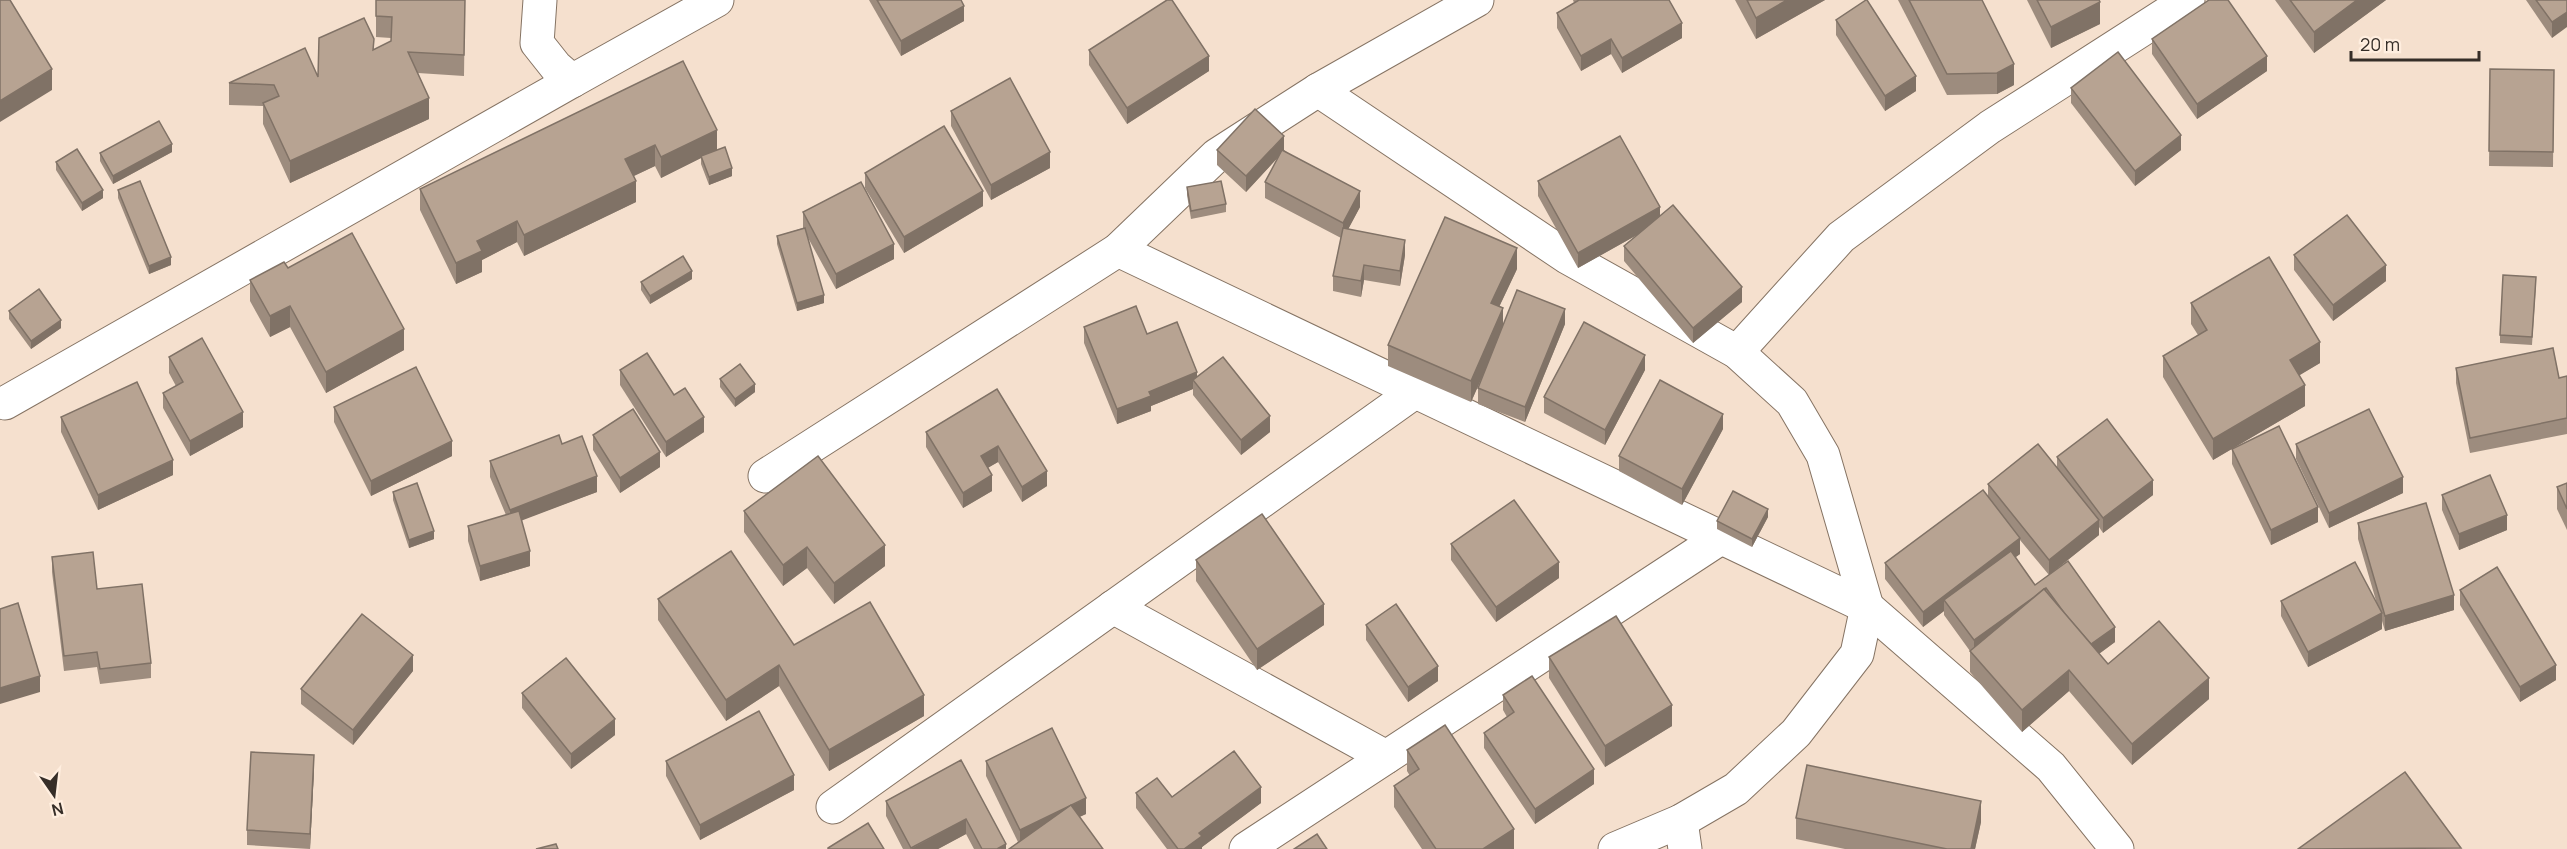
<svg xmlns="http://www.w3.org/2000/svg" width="2567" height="849" font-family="Manrope,sans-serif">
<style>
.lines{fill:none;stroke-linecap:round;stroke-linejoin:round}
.street-casing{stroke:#857363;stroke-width:35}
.street{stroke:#fff;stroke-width:33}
.wall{fill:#9d8c7e}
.shaded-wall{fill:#807266}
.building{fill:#b7a392;stroke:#807266;stroke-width:1.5}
</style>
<rect width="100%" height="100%" fill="#f5e0ce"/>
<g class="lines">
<defs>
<g id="street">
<polyline points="540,0 537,43 556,67 572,81 717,0"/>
<polyline points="1318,90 1567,257 1737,352 1792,402 1823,455 1867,607 1857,654 1796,733 1736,789 1681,821 1615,849"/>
<polyline points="1118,250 1867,607 2051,767 2117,849"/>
<polyline points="1737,352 1841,237 1990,127 2188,0"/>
<polyline points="5,403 572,81"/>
<polyline points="765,476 1118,250 1217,155 1318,90 1477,0"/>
<polyline points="1113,607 1386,757"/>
<polyline points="833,807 1416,391"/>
<polyline points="1681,821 1685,849"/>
<polyline points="1246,849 1722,537"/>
</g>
</defs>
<use href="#street" class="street-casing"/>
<use href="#street" class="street"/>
</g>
<g class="wall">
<polygon points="465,0 464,76 418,73 429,119 290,183 263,124 263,106 229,105 229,83 318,77 391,41 391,38 376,37 376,16"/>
<polygon points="869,0 961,0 964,21 901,56"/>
<polygon points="1573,0 1669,0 1682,38 1622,73 1611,54 1581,71 1557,28 1557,13 1574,3"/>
<polygon points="1735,0 1825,0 1756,39"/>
<polygon points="1898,0 1982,0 2014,85 1997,94 1947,95"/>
<polygon points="2027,0 2099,0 2100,24 2051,48"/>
<polygon points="2275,0 2386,0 2314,53"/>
<polygon points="2526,0 2567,0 2552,38"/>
<polygon points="1836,20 1916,91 1885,111 1836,35"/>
<polygon points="2152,39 2267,71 2197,119 2152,54"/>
<polygon points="1089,50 1209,71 1127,124 1089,65"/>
<polygon points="683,61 717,150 732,176 709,185 701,164 701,158 661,178 655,166 634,176 636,202 524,256 517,242 482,260 482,272 456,284 420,210 420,189"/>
<polygon points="2490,69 2554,70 2553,167 2489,166"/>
<polygon points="2071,88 2181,150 2135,186 2071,103"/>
<polygon points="951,111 1050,168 991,200 951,126"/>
<polygon points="1217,150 1284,150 1360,207 1348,229 1405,255 1400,286 1364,280 1361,297 1333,291 1333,276 1341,238 1265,198 1265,182 1280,155 1246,192 1217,165"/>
<polygon points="172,152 113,184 100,161 100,153"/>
<polygon points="56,162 103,198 82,211 56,170"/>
<polygon points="865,173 983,206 904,253 865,188"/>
<polygon points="1538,181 1660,216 1742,302 1693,343 1624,261 1624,246 1637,235 1578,268 1538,196"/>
<polygon points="1187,187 1226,204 1226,212 1191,219 1187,195"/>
<polygon points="118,190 171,265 149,274 118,198"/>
<polygon points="803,212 894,259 836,289 807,236 824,303 797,311 777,244 777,236 803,228"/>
<polygon points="2294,255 2386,281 2333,321 2294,270"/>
<polygon points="288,268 404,350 326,393 290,327 270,337 250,301 250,280"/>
<polygon points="1517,269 1499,307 1503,325 1565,324 1525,422 1478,404 1478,388 1483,375 1471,402 1388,366 1388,345"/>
<polygon points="692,279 650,304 641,290 641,282"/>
<polygon points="2536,285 2532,345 2500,343 2500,335"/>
<polygon points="2191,303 2320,363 2299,375 2305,406 2213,460 2163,377 2163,356 2198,335 2191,324"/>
<polygon points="9,311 61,328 31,349 9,319"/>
<polygon points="1084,327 1147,334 1197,377 1270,432 1241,455 1193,395 1193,389 1151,406 1151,411 1117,424 1084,343"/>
<polygon points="169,357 243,427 190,456 163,408 163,393 176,386 169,373"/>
<polygon points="2456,368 2559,378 2567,376 2567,434 2470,453 2456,383"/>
<polygon points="620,370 704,432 666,457 620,385"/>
<polygon points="1645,370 1605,445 1544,413 1544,397"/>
<polygon points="720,379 755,392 735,407 720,387"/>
<polygon points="997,389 1047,486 1022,502 998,462 987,468 992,491 963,508 926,447 926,432"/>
<polygon points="334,407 452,456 371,496 334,422"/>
<polygon points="61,417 173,475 98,510 61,432"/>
<polygon points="1723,429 1682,505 1619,471 1619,456"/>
<polygon points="593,435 660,467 620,493 593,450"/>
<polygon points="562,444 597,492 521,520 530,566 480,581 468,541 468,526 506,515 490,477 490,461"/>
<polygon points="2296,444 2403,493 2329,528 2296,459"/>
<polygon points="2232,449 2318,522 2271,545 2232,464"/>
<polygon points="2057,457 2153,495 2103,533 2099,527 2099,535 2049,575 2020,540 2020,554 2015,557 2035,585 2068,561 2115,642 2099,654 2108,664 2209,699 2132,765 2069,691 2022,732 1970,672 1970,651 1944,615 1944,611 1923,627 1885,579 1885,563 1988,496 1988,484 2057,467"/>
<polygon points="2567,483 2567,530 2557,509 2557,487"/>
<polygon points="393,492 434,539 409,548 393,500"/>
<polygon points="2442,495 2507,530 2459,550 2442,510"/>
<polygon points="744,511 885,566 834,604 807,568 783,586 744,532"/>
<polygon points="1768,517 1752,547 1717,529 1717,521"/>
<polygon points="2358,523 2454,610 2385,631 2382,621 2382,629 2308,667 2281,616 2281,601 2377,604 2358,539"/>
<polygon points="1451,544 1559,578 1496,622 1451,560"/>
<polygon points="52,557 97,589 151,663 151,678 100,684 97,667 64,671 52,572"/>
<polygon points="1196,560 1324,625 1257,670 1196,581"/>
<polygon points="2460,590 2556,680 2520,702 2460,605"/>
<polygon points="658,599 924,716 829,771 779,686 726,721 658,620"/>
<polygon points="1366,625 1438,681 1408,702 1366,640"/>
<polygon points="1549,657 1672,726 1605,767 1549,678"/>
<polygon points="413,671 353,745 301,704 301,689"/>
<polygon points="522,693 615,735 571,769 522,708"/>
<polygon points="1503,695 1594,784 1535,824 1484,748 1484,733 1507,717 1503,710"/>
<polygon points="1407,750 1514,849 1422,849 1394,807 1394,786 1410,776 1407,771"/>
<polygon points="961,760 1006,849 974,849 966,834 938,849 903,849 886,816 886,801"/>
<polygon points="666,761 794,790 700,840 666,776"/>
<polygon points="986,761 1086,814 1018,842 986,776"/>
<polygon points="314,770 310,849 247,845 247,830"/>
<polygon points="1136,793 1172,797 1261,803 1202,847 1202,849 1167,849 1136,808"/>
<polygon points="1796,818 1981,822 1975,849 1845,849 1796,839"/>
</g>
<g class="shaded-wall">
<polygon points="1787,0 1825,0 1756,39 1756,18"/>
<polygon points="2357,0 2386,0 2314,53 2314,32"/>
<polygon points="2100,2 2100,24 2051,48 2051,27"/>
<polygon points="964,6 964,21 901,56 901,41"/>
<polygon points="2567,12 2567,27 2552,38 2552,22"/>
<polygon points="1682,23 1682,38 1622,73 1622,58"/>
<polygon points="1611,39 1611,54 1581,71 1581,56"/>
<polygon points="1209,56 1209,71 1127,124 1127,108"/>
<polygon points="2267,56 2267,71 2197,119 2197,104"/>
<polygon points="2014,64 2014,85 1997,94 1997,73"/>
<polygon points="52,69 52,90 0,122 0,101"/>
<polygon points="1916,76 1916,91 1885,111 1885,96"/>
<polygon points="429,98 429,119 290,183 290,161"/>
<polygon points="717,130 717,151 701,156 701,158 661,178 661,157"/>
<polygon points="2181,135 2181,150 2135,186 2135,171"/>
<polygon points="1284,136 1284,151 1246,192 1246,176"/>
<polygon points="172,144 172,152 113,184 113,176"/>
<polygon points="655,145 655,166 625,180 625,159"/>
<polygon points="1050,152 1050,168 991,200 991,185"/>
<polygon points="732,168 732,176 709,185 709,177"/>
<polygon points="636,181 636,202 524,256 524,235"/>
<polygon points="103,190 103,198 82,211 82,203"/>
<polygon points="983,191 983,206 904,253 904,237"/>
<polygon points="1360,191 1360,207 1343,239 1343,223"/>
<polygon points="1660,207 1660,222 1578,268 1578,253"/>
<polygon points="517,221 517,242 482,260 482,272 456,284 456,263 477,241"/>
<polygon points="1405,240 1405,255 1400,286 1400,271"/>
<polygon points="894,244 894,259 836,289 836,274"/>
<polygon points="1517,248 1517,269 1491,324 1491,303"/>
<polygon points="171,257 171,265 149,274 149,266"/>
<polygon points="1364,265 1364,280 1361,297 1361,281"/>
<polygon points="2386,265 2386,281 2333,321 2333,305"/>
<polygon points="692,271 692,279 650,304 650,296"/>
<polygon points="1742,287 1742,302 1693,343 1693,328"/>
<polygon points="824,295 824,303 797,311 797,303"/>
<polygon points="290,306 290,327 270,337 270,316"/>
<polygon points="1503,308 1503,330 1471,402 1471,381"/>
<polygon points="1565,309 1565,324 1525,422 1525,407"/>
<polygon points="61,320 61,328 31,349 31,341"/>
<polygon points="404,329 404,350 326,393 326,372"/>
<polygon points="2320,342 2320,363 2290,381 2290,360"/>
<polygon points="1645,355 1645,370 1605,445 1605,430"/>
<polygon points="1197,372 1197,385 1193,380 1193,389 1151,406 1151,411 1117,424 1117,409 1149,392"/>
<polygon points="755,384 755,392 735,407 735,399"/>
<polygon points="2305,385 2305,406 2213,460 2213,439"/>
<polygon points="243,412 243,427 190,456 190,441"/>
<polygon points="1723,414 1723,429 1682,505 1682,489"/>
<polygon points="1270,416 1270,432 1241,455 1241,440"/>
<polygon points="704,417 704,432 666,457 666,442"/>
<polygon points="452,441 452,456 371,496 371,481"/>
<polygon points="998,446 998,462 981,472 981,456"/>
<polygon points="660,452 660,467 620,493 620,478"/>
<polygon points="173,460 173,475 98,510 98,495"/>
<polygon points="1047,471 1047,486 1022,502 1022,487"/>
<polygon points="992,475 992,491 963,508 963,493"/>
<polygon points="597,476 597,492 510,525 510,510"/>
<polygon points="2403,477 2403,493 2329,528 2329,513"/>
<polygon points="2153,480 2153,495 2103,533 2103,518"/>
<polygon points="2318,507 2318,522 2271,545 2271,530"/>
<polygon points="1768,509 1768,517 1752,547 1752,539"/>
<polygon points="2507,515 2507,530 2459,550 2459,534"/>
<polygon points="2099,520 2099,535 2049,575 2049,560"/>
<polygon points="434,531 434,539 409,548 409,540"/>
<polygon points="2020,538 2020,554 1950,607 1944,600 1944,611 1923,627 1923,612"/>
<polygon points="885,545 885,566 834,604 834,583"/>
<polygon points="807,547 807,568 783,586 783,565"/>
<polygon points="530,551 530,566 480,581 480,566"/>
<polygon points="1559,562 1559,578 1496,622 1496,607"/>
<polygon points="2046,588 2046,603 1974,655 1974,640"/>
<polygon points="2454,595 2454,610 2385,631 2385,616"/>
<polygon points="1324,604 1324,625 1257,670 1257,649"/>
<polygon points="2382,613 2382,629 2308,667 2308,652"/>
<polygon points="2115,627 2115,642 2089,661 2089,646"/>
<polygon points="413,655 413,671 353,745 353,730"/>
<polygon points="779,665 779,686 726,721 726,700"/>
<polygon points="2556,665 2556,680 2520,702 2520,687"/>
<polygon points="1438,666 1438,681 1408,702 1408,687"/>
<polygon points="2069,670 2069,691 2022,732 2022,710"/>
<polygon points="40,676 40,692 0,704 0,688"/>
<polygon points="2209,678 2209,699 2132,765 2132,744"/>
<polygon points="924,695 924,716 829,771 829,750"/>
<polygon points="1672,705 1672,726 1605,767 1605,746"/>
<polygon points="615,719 615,735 571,769 571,754"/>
<polygon points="314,755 314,770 310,849 310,834"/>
<polygon points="1594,769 1594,784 1535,824 1535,809"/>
<polygon points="794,775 794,790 700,840 700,825"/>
<polygon points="1261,787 1261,803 1202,847 1202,849 1184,849 1199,833"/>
<polygon points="1086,798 1086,814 1020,845 1020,830"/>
<polygon points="1981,801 1981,822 1975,849 1971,849"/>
<polygon points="966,819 966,834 938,849 911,849"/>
<polygon points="1514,829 1514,849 1483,849"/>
<polygon points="1006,844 1006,849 997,849"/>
</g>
<g class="building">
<polygon points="0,0 10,0 52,69 0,101"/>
<polygon points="376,0 465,0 464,55 408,52 429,98 290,161 263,103 279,96 274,85 229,83 305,48 318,77 319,38 364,18 374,39 373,50 391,41 392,17 376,16"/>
<polygon points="877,0 961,0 964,6 901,41"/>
<polygon points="1167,0 1172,0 1209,56 1127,108 1089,50"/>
<polygon points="1579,0 1669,0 1682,23 1622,58 1611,39 1581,56 1557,13"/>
<polygon points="1747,0 1787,0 1756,18"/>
<polygon points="1866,0 1867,0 1916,76 1885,96 1836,20"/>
<polygon points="1909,0 1982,0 2014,64 1997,73 1947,74"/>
<polygon points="2037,0 2099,0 2100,2 2051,27"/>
<polygon points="2209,0 2228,0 2267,56 2197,104 2152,39"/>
<polygon points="2290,0 2357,0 2314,32"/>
<polygon points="2536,0 2567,0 2567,12 2552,22"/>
<polygon points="2118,52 2181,135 2135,171 2071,88"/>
<polygon points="683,61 717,130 661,157 655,145 625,159 636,181 524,235 517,221 477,241 482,251 456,263 420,189"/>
<polygon points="2490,69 2554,70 2553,152 2489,151"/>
<polygon points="1010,78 1050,152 991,185 951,111"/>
<polygon points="1255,109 1284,136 1246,176 1217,150"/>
<polygon points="159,121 172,144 113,176 100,153"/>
<polygon points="944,126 983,191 904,237 865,173"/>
<polygon points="1620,136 1660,207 1578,253 1538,181"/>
<polygon points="725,147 732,168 709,177 701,156"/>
<polygon points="77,149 103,190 82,203 56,162"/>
<polygon points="1282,150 1360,191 1343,223 1265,182"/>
<polygon points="140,181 171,257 149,266 118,190"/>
<polygon points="1221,181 1226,204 1191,211 1187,187"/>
<polygon points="861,182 894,244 836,274 803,212"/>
<polygon points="1673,205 1742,287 1693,328 1624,246"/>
<polygon points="2347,215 2386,265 2333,305 2294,255"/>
<polygon points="1445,217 1517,248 1491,303 1503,308 1471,381 1388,345"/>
<polygon points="805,228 824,295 797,303 777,236"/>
<polygon points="1343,228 1405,240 1400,271 1364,265 1361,281 1333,276"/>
<polygon points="352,233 404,329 326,372 290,306 270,316 250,280 284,262 288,268"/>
<polygon points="683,256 692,271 650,296 641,282"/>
<polygon points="2269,257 2320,342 2290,360 2305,385 2213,439 2163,356 2207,330 2191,303"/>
<polygon points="2503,275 2536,277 2532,337 2500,335"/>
<polygon points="39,289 61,320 31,341 9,311"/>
<polygon points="1517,290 1565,309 1525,407 1478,388"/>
<polygon points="1136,306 1147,334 1177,322 1197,372 1149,392 1151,396 1117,409 1084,327"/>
<polygon points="1584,322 1645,355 1605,430 1544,397"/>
<polygon points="202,338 243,412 190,441 163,393 183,382 169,357"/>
<polygon points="2553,348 2559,378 2567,376 2567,418 2470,438 2456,368"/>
<polygon points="647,353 674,395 685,388 704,417 666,442 620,370"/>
<polygon points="1223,357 1270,416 1241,440 1193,380"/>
<polygon points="740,364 755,384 735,399 720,379"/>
<polygon points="416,367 452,441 371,481 334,407"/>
<polygon points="1660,380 1723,414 1682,489 1619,456"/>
<polygon points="137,382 173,460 98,495 61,417"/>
<polygon points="997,389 1047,471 1022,487 998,446 981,456 992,475 963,493 926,432"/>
<polygon points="633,409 660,452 620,478 593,435"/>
<polygon points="2369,409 2403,477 2329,513 2296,444"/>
<polygon points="2107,419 2153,480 2103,518 2057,457"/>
<polygon points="2279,426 2318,507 2271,530 2232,449"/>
<polygon points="559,435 562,444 582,436 597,476 510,510 490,461"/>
<polygon points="2038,444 2099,520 2049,560 1988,484"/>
<polygon points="818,456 885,545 834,583 807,547 783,565 744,511"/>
<polygon points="2490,475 2507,515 2459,534 2442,495"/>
<polygon points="417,483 434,531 409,540 393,492"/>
<polygon points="2567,483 2567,509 2557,487"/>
<polygon points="1983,490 2020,538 1923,612 1885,563"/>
<polygon points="1733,491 1768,509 1752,539 1717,521"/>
<polygon points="1514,500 1559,562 1496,607 1451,544"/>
<polygon points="2426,503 2454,595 2385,616 2358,523"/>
<polygon points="519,511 530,551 480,566 468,526"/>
<polygon points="1262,514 1324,604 1257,649 1196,560"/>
<polygon points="731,551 794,645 870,602 924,695 829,750 779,665 726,700 658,599"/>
<polygon points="2011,551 2035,585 2068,561 2115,627 2091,644 2065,614 2046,588 2044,589 2034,597 1974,640 1944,600"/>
<polygon points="93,552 97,589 142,584 151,663 100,669 97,652 64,656 52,557"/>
<polygon points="2355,562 2382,613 2308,652 2281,601"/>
<polygon points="2497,567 2556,665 2520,687 2460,590"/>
<polygon points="2044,589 2108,664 2159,621 2209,678 2132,744 2069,670 2022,710 1970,651"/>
<polygon points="18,603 40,676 0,688 0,609"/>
<polygon points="1396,604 1438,666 1408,687 1366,625"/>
<polygon points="362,614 413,655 353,730 301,689"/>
<polygon points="1616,616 1672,705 1605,746 1549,657"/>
<polygon points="566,658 615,719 571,754 522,693"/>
<polygon points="1532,676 1594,769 1535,809 1484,733 1514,712 1503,695"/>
<polygon points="759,711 794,775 700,825 666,761"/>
<polygon points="1445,725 1514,829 1483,849 1436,849 1394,786 1419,769 1407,750"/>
<polygon points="1052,728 1086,798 1020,830 986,761"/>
<polygon points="1234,751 1261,787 1199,833 1202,836 1184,849 1178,849 1136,793 1157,778 1172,797"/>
<polygon points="251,752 314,755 310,834 247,830"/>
<polygon points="961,760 1006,844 997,849 982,849 966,819 911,848 886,801"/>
<polygon points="1807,765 1981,801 1971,849 1947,849 1796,818"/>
<polygon points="2405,772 2461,848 2298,849"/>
<polygon points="1071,805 1103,849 1009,849"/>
<polygon points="868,823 884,849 828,849 828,848"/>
<polygon points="1317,834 1327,849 1294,849"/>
<polygon points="556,844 558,849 536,849"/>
</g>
<g transform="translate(54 795) rotate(166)" stroke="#ffeedf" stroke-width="4.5" paint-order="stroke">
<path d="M0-4.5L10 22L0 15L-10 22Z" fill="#362e28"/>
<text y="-9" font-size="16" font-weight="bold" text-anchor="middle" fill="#362e28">N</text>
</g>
<path d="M2351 51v9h128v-9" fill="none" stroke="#362e28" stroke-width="3"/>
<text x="2360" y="51" font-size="18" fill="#362e28" stroke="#ffeedf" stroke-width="4.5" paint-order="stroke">20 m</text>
</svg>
